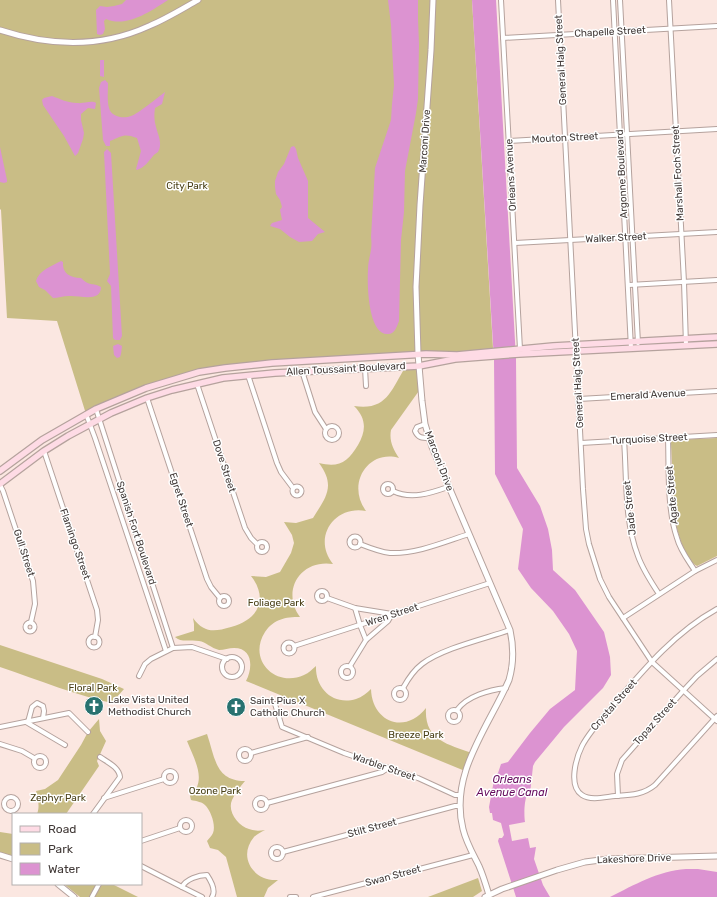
<svg xmlns="http://www.w3.org/2000/svg" width="717" height="897" font-family="Rubik,sans-serif">
<style>
.green{fill:#c9bd86}
.water{fill:#dc93d1}
.lines{fill:none;stroke-linecap:round;stroke-linejoin:round}
.minor-casing{stroke:#b5a29d;stroke-width:6}
.tertiary-casing{stroke:#b5a29d;stroke-width:7}
.secondary-casing{stroke:#b5a29d;stroke-width:8}
.minor{stroke:#fff;stroke-width:4}
.tertiary{stroke:#fff;stroke-width:5}
.secondary{stroke:#fedbe5;stroke-width:5.5}
.labels{text-anchor:middle;dominant-baseline:central;stroke-width:3;stroke-linejoin:round;paint-order:stroke}
.street-label{font-size:10px;fill:#413937;stroke:#fff}
.park-label{font-size:10px;fill:#4a4118;stroke:#fff}
.poi-label{font-size:10px;fill:#413937;stroke:#fff;text-anchor:start}
.water-label{font-size:11px;font-style:italic;fill:#63085c;stroke:#fff}
</style>
<rect width="100%" height="100%" fill="#fbe7e1"/>
<g class="green">
<polygon points="0,0 472,0 493,348 482,353 247,365 168,380 86,414 57,321 7,318 1,210 0,209"/>
<path d="M 406,366 L 419,366 L 421,388 L 391,430 C 389,441 393,449 399,458 C 368,449 346,484 366,511 C 334,505 312,538 333,564 C 300,559 281,591 300,617 C 285,617 274,619 265,632 C 247,660 276,688 304,675 C 309,673 312,669 316,666 C 315,688 333,706 356,699 C 362,697 367,693 371,689 C 372,722 405,735 426,708 C 424,740 447,744 472,753 L 465,771 L 246,681 C 253,668 253,648 234,648 C 229,648 224,650 219,650 C 211,648 206,642 199,641 C 191,639 181,643 175,637 L 194,631 L 194,624 L 193,618 C 204,633 214,632 231,627 C 258,620 269,599 251,576 L 266,577 L 280,572 L 291,553 L 294,543 L 292,535 L 284,522 L 296,523 L 313,518 C 326,497 336,486 319,463 C 339,468 348,462 358,445 C 366,431 367,419 354,406 C 387,411 391,390 406,366 Z"/>
<path d="M 717,438 L 717,556 L 697,566 C 685,561 678,533 675,521 L 671,444 L 671,442 L 674,440 Z"/>
<path d="M 0,645 L 102,679 L 124,689 L 117,697 L 117,704 C 77,696 39,680 0,667 Z"/>
<path d="M 99,719 L 100,731 L 106,741 L 97,761 L 99,766 L 66,814 L 37,814 C 40,807 38,798 36,791 L 45,789 L 58,780 L 81,745 L 88,732 Z"/>
<path d="M 207,734 C 215,757 215,781 245,781 C 240,787 235,793 232,800 C 227,811 238,826 249,829 C 254,831 259,831 265,830 C 261,832 257,834 254,837 C 237,857 254,882 278,880 L 268,888 L 264,897 L 237,897 L 226,857 L 218,850 L 210,848 L 207,841 C 209,838 212,836 213,833 C 216,825 211,812 206,806 C 203,802 196,801 191,800 L 190,796 C 208,781 194,759 187,741 Z"/>
<polygon points="0,832 13,834 13,856 0,853"/>
<polygon points="478,878 482,891 473,897 428,897"/>
<polygon points="64,884 112,884 138,897 80,897"/>
</g>
<g class="water">
<path d="M 126,0 L 168,0 C 151,11 127,28 106,19 L 104,21 L 105,29 L 103,34 L 100,35 L 97,34 L 96,10 L 100,6 L 107,7 L 114,6 L 122,4 Z"/>
<path d="M 388,0 L 418,0 L 418,19 L 419,44 L 418,99 L 416,113 L 405,171 L 404,212 L 401,240 L 399,321 C 397,326 395,334 388,334 C 368,335 367,284 368,270 C 368,257 373,251 371,237 L 375,168 L 391,120 L 392,104 L 394,85 L 391,25 Z"/>
<path d="M 472,0 L 496,0 L 516,359 L 517,468 L 540,506 L 548,529 L 552,550 L 553,570 L 575,590 L 604,632 L 610,657 L 611,675 L 603,688 L 564,727 L 535,762 L 533,766 L 530,794 L 527,795 C 524,802 524,816 525,822 L 509,825 L 512,841 L 528,838 L 530,848 L 536,847 L 534,859 L 543,885 L 550,897 L 516,897 L 498,841 L 499,838 L 502,838 L 504,835 L 501,823 L 493,820 L 492,813 L 490,813 L 489,807 L 495,775 L 498,773 L 501,764 L 508,762 L 530,733 L 550,709 L 575,690 L 577,651 L 569,634 L 553,611 L 531,588 L 518,569 L 523,529 L 495,474 L 494,360 Z"/>
<polygon points="100,60 104,60 104,77 100,76"/>
<path d="M 105,80 L 108,83 C 108,91 107,101 109,108 C 111,117 124,119 131,116 C 138,114 157,98 165,92 L 162,104 L 155,108 C 154,114 154,121 156,127 C 158,135 163,144 158,152 C 157,153 154,154 153,156 C 148,162 145,167 137,170 L 136,169 L 141,151 L 137,138 C 124,133 122,136 110,141 L 110,146 L 106,146 L 103,140 L 99,88 L 101,82 Z"/>
<path d="M 52,96 C 60,99 68,103 77,103 C 84,104 91,100 96,103 L 95,109 L 88,108 L 81,114 L 81,120 L 84,133 L 83,139 L 78,153 L 75,156 L 64,136 L 43,105 L 42,100 L 44,98 Z"/>
<polygon points="294,146 296,149 298,158 308,181 308,218 325,232 318,234 312,241 299,242 290,237 280,229 270,226 272,223 282,220 280,210 282,207 280,200 276,194 275,187 275,181 278,172 284,164 291,147"/>
<polygon points="0,147 7,180 7,182 4,183 0,182"/>
<polygon points="107,149 111,153 122,336 120,340 115,340 113,338 111,286 107,281 110,274 104,152"/>
<path d="M 61,261 L 63,262 C 62,273 70,278 81,278 C 90,287 92,282 101,287 C 101,303 79,295 69,296 C 63,296 58,298 53,298 L 45,290 L 39,287 L 36,281 C 39,270 52,266 61,261 Z"/>
<polygon points="118,344 122,346 121,354 120,357 117,358 114,355 113,346"/>
<path d="M 686,869 L 698,869 L 717,872 L 717,897 L 610,897 C 634,885 658,871 686,869 Z"/>
</g>
<g class="lines">
<defs>
<g id="minor">
<polyline points="501,0 520,349"/>
<polyline points="558,0 583,489 586,529 589,544 600,579 609,597 652,662 717,721"/>
<polyline points="613,0 631,348"/>
<polyline points="620,0 638,343"/>
<polyline points="669,0 684,282 686,345"/>
<polyline points="503,38 717,26"/>
<polyline points="509,141 717,129"/>
<polyline points="515,243 717,232"/>
<polyline points="629,285 717,280"/>
<polyline points="365,368 366,386"/>
<polyline points="302,371 315,412 326,429"/>
<polyline points="248,375 277,463 281,472 293,488"/>
<polyline points="197,384 245,528 251,538 257,544"/>
<polyline points="147,398 207,579 211,587 220,598"/>
<polyline points="579,399 717,391"/>
<polyline points="96,409 173,648"/>
<polyline points="86,414 95,438 166,651"/>
<path d="M 425,424 L 417,427 L 415,431 C 418,438 422,438 429,438"/>
<circle cx="332" cy="433" r="7"/>
<path d="M 668,438 C 669,469 667,509 677,538 C 680,550 688,560 695,571"/>
<path d="M 624,440 C 627,479 624,520 638,556 C 643,570 651,582 659,594"/>
<polyline points="581,443 717,435"/>
<polyline points="44,451 97,610 98,620 95,637"/>
<circle cx="388" cy="489" r="5"/>
<polyline points="0,485 3,491 33,581 35,604 31,622"/>
<circle cx="297" cy="491" r="4.5"/>
<path d="M 393,491 C 411,500 431,493 448,487"/>
<circle cx="355" cy="542" r="5.5"/>
<circle cx="262" cy="547" r="5"/>
<path d="M 360,544 C 370,548 380,552 390,553 C 417,554 444,542 469,534"/>
<circle cx="322" cy="596" r="5"/>
<circle cx="224" cy="601" r="5"/>
<polyline points="327,598 355,608 392,614 388,621 366,640 350,666"/>
<polyline points="355,608 360,625 366,640"/>
<path d="M 717,609 C 668,636 634,682 597,724 C 592,731 586,738 582,746 C 576,758 568,786 582,795 C 591,801 605,797 615,796 C 630,795 643,795 655,785 L 717,716"/>
<polyline points="623,618 695,571 717,560"/>
<circle cx="30" cy="627" r="4.5"/>
<circle cx="94" cy="642" r="5.5"/>
<circle cx="289" cy="648" r="5.5"/>
<polyline points="294,646 490,583"/>
<circle cx="232" cy="667" r="10"/>
<circle cx="347" cy="672" r="6"/>
<polyline points="139,676 145,664 151,659 173,648 192,647 227,659"/>
<circle cx="400" cy="694" r="6"/>
<path d="M 403,688 C 408,679 414,670 422,664 C 443,648 484,639 510,630"/>
<polyline points="275,704 282,727 344,753 418,778 455,795 460,795"/>
<circle cx="454" cy="716" r="6"/>
<path d="M 457,710 C 467,696 489,690 506,688"/>
<polyline points="26,722 65,745"/>
<polyline points="28,722 32,707 37,703 43,706 44,711 43,718"/>
<polyline points="0,727 69,713 88,732"/>
<polyline points="0,744 22,751 34,758"/>
<circle cx="245" cy="755" r="6"/>
<polyline points="251,753 308,737"/>
<circle cx="40" cy="762" r="6"/>
<circle cx="170" cy="777" r="6"/>
<polyline points="618,796 617,774 622,760 683,691 697,676 717,659"/>
<circle cx="11" cy="804" r="7"/>
<circle cx="261" cy="804" r="6"/>
<polyline points="104,798 164,779"/>
<polyline points="267,803 382,772 388,768"/>
<path d="M 93,814 L 120,777 C 119,767 107,762 100,757"/>
<circle cx="186" cy="826" r="6"/>
<polyline points="141,841 180,828"/>
<circle cx="277" cy="853" r="6"/>
<polyline points="283,852 455,806 460,806"/>
<polyline points="141,866 182,887"/>
<polyline points="92,897 99,884"/>
<path d="M 202,897 L 182,887 C 186,879 199,875 207,875 C 211,881 216,891 212,897"/>
<polyline points="290,897 296,897"/>
<polyline points="313,897 473,855"/>
</g>
<g id="tertiary">
<path d="M 433,0 L 431,50 L 420,205 L 416,287 L 418,354 L 422,401 L 425,424 L 432,447 L 510,630 C 514,648 514,663 509,680 C 488,728 449,774 463,829 C 466,842 473,854 479,866 C 483,875 486,885 489,895"/>
<path d="M 0,30 C 49,46 101,48 149,26 C 166,19 182,9 198,0"/>
<polyline points="0,855 13,859"/>
<polyline points="58,884 74,897"/>
<polyline points="485,897 502,889 557,870 585,862 608,859 717,856"/>
</g>
<g id="secondary">
<polyline points="0,471 42,440 96,409 146,388 199,372 225,368 272,363 426,354 457,355 553,346 717,337"/>
<polyline points="0,484 44,451 68,436 111,413 147,398 172,390 223,378 275,373 419,366 455,359 519,354 717,344"/>
</g>
</defs>
<use href="#minor" class="minor-casing"/>
<use href="#tertiary" class="tertiary-casing"/>
<use href="#secondary" class="secondary-casing"/>
<use href="#minor" class="minor"/>
<use href="#tertiary" class="tertiary"/>
<use href="#secondary" class="secondary"/>
</g>
<defs>
<symbol id="church-disc" viewBox="-11 -11 22 22"><circle r="9.5" fill="#287270" stroke="#fff"/><path d="M-1.2-6h2.4v3.5h3.3v2.4h-3.3V6h-2.4V-.1h-3.3v-2.4h3.3Z" fill="#fff"/></symbol>
</defs>
<g fill-rule="evenodd">
<use href="#church-disc" x="83" y="695" width="22" height="22"/>
<use href="#church-disc" x="225" y="696" width="22" height="22"/>
</g>
<g class="labels">
<g class="street-label">
<text transform="translate(610 32) rotate(-3)">Chapelle Street</text>
<text transform="translate(561 60) rotate(-93)">General Haig Street</text>
<text transform="translate(565 138) rotate(-3)">Mouton Street</text>
<text transform="translate(425 141) rotate(-86)">Marconi Drive</text>
<text transform="translate(678 173) rotate(-93)">Marshall Foch Street</text>
<text transform="translate(622 174) rotate(-93)">Argonne Boulevard</text>
<text transform="translate(511 175) rotate(-93)">Orleans Avenue</text>
<text transform="translate(616 238) rotate(-3)">Walker Street</text>
<text transform="translate(346 369) rotate(-3)">Allen Toussaint Boulevard</text>
<text transform="translate(578 383) rotate(-93)">General Haig Street</text>
<text transform="translate(648 395) rotate(-3)">Emerald Avenue</text>
<text transform="translate(649 439) rotate(-3)">Turquoise Street</text>
<text transform="translate(439 461) rotate(69)">Marconi Drive</text>
<text transform="translate(224 466) rotate(72)">Dove Street</text>
<text transform="translate(672 495) rotate(-95)">Agate Street</text>
<text transform="translate(181 500) rotate(72)">Egret Street</text>
<text transform="translate(630 508) rotate(-96)">Jade Street</text>
<text transform="translate(136 533) rotate(72)">Spanish Fort Boulevard</text>
<text transform="translate(75 544) rotate(71)">Flamingo Street</text>
<text transform="translate(24 553) rotate(72)">Gull Street</text>
<text transform="translate(392 615) rotate(-18)">Wren Street</text>
<text transform="translate(614 705) rotate(-49)">Crystal Street</text>
<text transform="translate(655 722) rotate(-48)">Topaz Street</text>
<text transform="translate(384 767) rotate(19)">Warbler Street</text>
<text transform="translate(372 828) rotate(-15)">Stilt Street</text>
<text transform="translate(634 859) rotate(-2)">Lakeshore Drive</text>
<text transform="translate(393 876) rotate(-15)">Swan Street</text>
</g>
<g class="park-label">
<text x="187" y="186">City Park</text>
<text x="276" y="603">Foliage Park</text>
<text x="93" y="688">Floral Park</text>
<text x="416" y="735">Breeze Park</text>
<text x="215" y="791">Ozone Park</text>
<text x="58" y="798">Zephyr Park</text>
</g>
<g class="poi-label">
<text x="108" y="700">Lake Vista United<tspan x="108" dy="12">Methodist Church</tspan></text>
<text x="250" y="701">Saint Pius X<tspan x="250" dy="12">Catholic Church</tspan></text>
</g>
<g class="water-label">
<text x="512" y="779">Orleans<tspan x="512" dy="13">Avenue Canal</tspan></text>
</g>
</g>
<rect x="12" y="813" width="130" height="72" fill="#ffffff" stroke="#b3b0af"/>
<rect x="20" y="826" width="20" height="6" fill="#fedbe5" stroke="#b3b0af"/>
<text x="48" y="833" font-size="12" fill="#413937">Road</text>
<rect x="20" y="843" width="20" height="12" fill="#c9bd86" stroke="#b3b0af"/>
<text x="48" y="853" font-size="12" fill="#413937">Park</text>
<rect x="20" y="863" width="20" height="12" fill="#dc93d1" stroke="#b3b0af"/>
<text x="48" y="873" font-size="12" fill="#413937">Water</text>
</svg>
